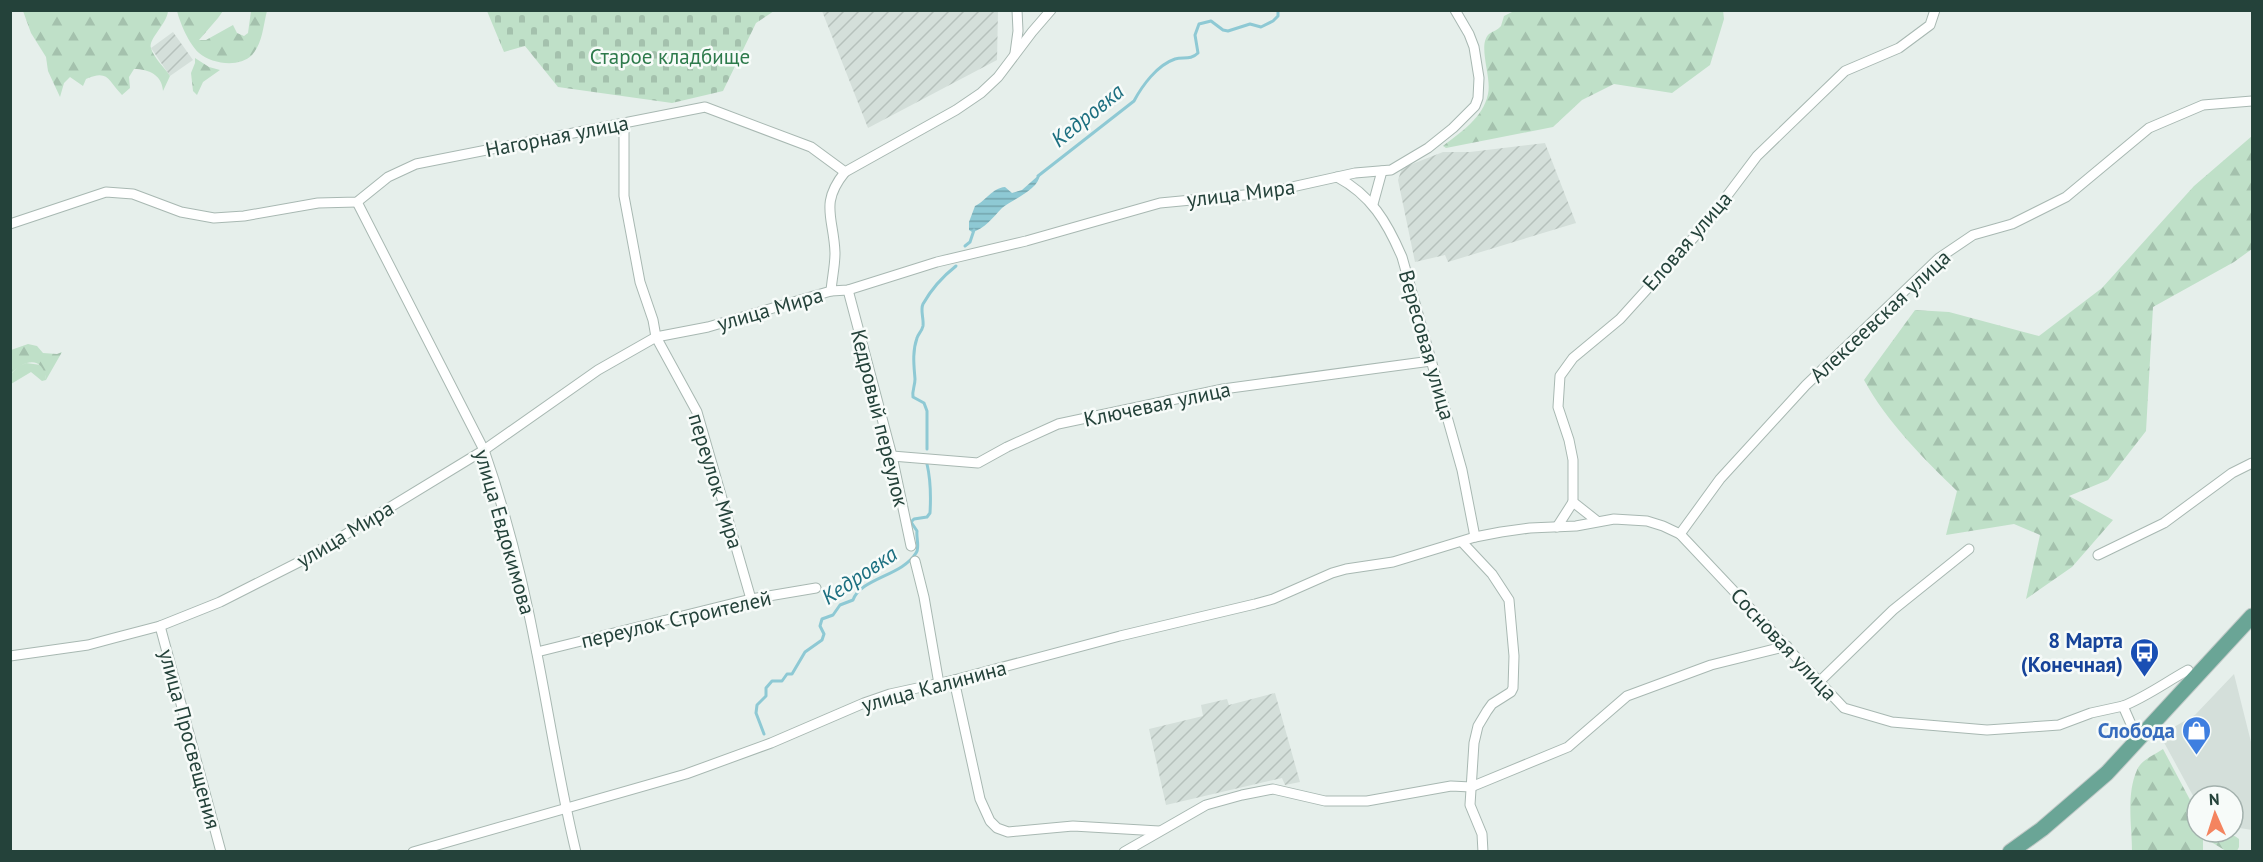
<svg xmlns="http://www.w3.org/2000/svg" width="2263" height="862" font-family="'PT Sans',sans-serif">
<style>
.built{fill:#d4dfda}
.industrial{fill:url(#industrial-furrows)}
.grass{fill:#bfe0c8}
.forest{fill:url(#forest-firs)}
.cemetery{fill:url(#cemetery-stones)}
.water{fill:url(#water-rules)}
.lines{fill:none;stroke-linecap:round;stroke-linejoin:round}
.stream{stroke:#8ec9d4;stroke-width:3}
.minor-casing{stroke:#a8b8b2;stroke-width:11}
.primary-casing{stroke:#c2cac8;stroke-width:17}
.minor{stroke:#fff;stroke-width:9}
.primary{stroke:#6aa596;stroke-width:15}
.labels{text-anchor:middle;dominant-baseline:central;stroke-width:5;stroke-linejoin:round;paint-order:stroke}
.park-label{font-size:21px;fill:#2d7a4b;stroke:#f7fbf9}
.street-label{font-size:21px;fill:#24423a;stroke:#f7fbf9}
.transit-label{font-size:21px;font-weight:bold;fill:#164399;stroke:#f7fbf9;text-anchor:end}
.shop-label{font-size:21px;font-weight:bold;fill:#366cbe;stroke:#f7fbf9;text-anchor:end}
.water-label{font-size:22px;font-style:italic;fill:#1c6f80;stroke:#f7fbf9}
</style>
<defs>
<pattern id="industrial-furrows" width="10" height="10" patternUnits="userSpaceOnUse" patternTransform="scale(1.5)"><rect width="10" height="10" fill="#d4dfda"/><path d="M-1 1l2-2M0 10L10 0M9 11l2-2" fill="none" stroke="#b6c1bc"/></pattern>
<pattern id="forest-firs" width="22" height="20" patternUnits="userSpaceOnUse" patternTransform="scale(1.5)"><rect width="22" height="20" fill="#bfe0c8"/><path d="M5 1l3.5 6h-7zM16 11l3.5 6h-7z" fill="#a4c1ad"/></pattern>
<pattern id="cemetery-stones" width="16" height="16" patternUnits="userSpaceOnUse" patternTransform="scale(1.5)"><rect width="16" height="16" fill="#bfe0c8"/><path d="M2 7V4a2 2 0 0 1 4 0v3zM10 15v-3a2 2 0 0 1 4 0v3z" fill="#a4c1ad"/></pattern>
<pattern id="water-rules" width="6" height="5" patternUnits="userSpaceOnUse" patternTransform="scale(1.5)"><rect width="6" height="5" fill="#8ec9d4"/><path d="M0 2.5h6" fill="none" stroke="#74a5ad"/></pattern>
</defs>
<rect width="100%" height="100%" fill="#e6efeb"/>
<polygon class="built" points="2234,674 2252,746 2252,830 2233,827 2233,796 2197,796 2197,803 2160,735 2195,715"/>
<g class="industrial">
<polygon points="822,11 998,11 997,60 868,128"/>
<polygon points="173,32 193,60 170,76 151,48"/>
<polygon points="1545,143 1576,223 1448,262 1445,255 1415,262 1398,180 1402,168 1443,152 1470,152"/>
<polygon points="1275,693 1300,782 1285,785 1282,778 1166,805 1149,729 1203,716 1201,705 1227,699 1229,705"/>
</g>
<polygon class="grass" points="26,363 41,365 45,372 46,380 42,381 31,372 11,384 11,374 19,366"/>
<g class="forest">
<path d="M 1516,10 L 1723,10 L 1724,19 L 1710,65 L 1672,93 L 1614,84 L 1582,100 L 1553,127 L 1446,148 L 1443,146 C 1461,132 1483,118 1488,94 C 1492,77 1477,45 1489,34 C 1493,31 1498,30 1501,26 L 1504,16 Z"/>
<path d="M 23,11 L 168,11 C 167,24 148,39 151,48 C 153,57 165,68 170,76 L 163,91 C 162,75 149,69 134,69 L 129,77 L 130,88 L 122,95 C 108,81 109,69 86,79 L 83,86 L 70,77 L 64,83 L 60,97 L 48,71 L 46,57 L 31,33 Z"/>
<path d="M 177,11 L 223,11 L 218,18 L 199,40 L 206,40 L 233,25 L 237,33 L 244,36 L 248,33 L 251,11 L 267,11 L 266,15 C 263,28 262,44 252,55 C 239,68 212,64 199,53 C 189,44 180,23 177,11 Z"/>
<polygon points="195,58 209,67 220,70 203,82 197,95 193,91 191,73 195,63"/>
<path d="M 2252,136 L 2252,249 L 2234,262 L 2153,307 L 2146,431 L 2108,480 L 2069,496 L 2113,520 L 2072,567 L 2026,599 L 2040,535 L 2014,524 L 1946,535 L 1957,491 C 1922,457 1887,422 1864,380 L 1915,310 L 1949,312 L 2039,336 L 2102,288 L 2194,186 Z"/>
<path d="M 28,344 L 37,346 L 43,353 L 57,354 L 62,352 L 46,380 C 43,355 24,360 11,374 L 11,350 Z"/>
<path d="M 2163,749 L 2197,813 L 2197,832 C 2212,832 2226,829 2239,839 L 2239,847 L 2237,851 L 2226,851 L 2203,837 L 2203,851 L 2132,851 C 2132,827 2126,794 2137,770 C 2141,760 2154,755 2163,749 Z"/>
</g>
<polygon class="cemetery" points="487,11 774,11 756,23 723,91 672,103 558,87 525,46 504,52"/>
<path class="water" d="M 1040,174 C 1039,190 1013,199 1002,208 C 993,217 985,229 972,232 L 969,230 L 969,222 L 975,206 C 986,201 992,188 1005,187 L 1012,193 L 1022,190 Z"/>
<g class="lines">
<g class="stream">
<path d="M 1038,176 L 1134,101 C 1142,86 1157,65 1175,59 C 1184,57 1191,60 1198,53 L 1195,35 L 1199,24 L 1211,21 L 1223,30 L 1228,31 L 1250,24 L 1261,27 L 1273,21 L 1278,16 L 1278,10"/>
<polyline points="965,246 970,242 974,230"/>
<path d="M 927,449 L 927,411 L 924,403 L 913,397 C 912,390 915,386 915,379 C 914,366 912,352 917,338 C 918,334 922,331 923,326 C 924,319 920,310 923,304 C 932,288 942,277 956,266"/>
<path d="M 764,734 L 756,713 L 757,705 L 766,696 L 766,688 L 772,681 L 782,681 L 787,674 L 792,674 L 805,652 L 822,640 L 824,634 L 820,626 L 822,619 L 833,615 L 840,605 L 853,600 C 861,578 902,576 916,553 C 920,548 916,538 917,531 L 911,522 L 914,519 L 927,517 L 930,513 C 931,496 931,481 927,464"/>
</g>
<defs>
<g id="minor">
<polyline points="1015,53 1018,31 1017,10"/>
<polyline points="624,123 624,196 640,282 653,320 656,337 697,412 751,599"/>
<path d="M 1337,177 C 1371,195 1387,222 1402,257 L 1462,470 L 1475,537"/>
<path d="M 357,202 L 484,450 C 507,516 524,585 537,654 C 550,720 560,786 576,852"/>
<polyline points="1373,204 1382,171"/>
<polyline points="10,224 106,192 133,194 181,212 214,218 244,216 318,203 357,202 388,177 416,164 705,107 811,147 845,172 956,110 981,93 998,77 1032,32 1051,10"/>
<polyline points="848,290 892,456 911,546"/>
<path d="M 831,291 C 832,278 835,266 835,253 C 834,218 819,204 845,172"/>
<polyline points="892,456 978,463 1007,447 1058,424 1223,389 1431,361"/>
<polyline points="1597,521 1573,502 1573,460 1569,440 1558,407 1560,376 1573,358 1620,319 1705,225 1757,156 1845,71 1899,48 1930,25 1935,10"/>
<polyline points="1557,527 1573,502"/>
<polyline points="1680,534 1720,479 1806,385 1939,258 1973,235 2012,224 2066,197 2149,128 2203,105 2252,101"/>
<polyline points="1462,542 1492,574 1509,600 1514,656 1513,688 1511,692 1492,704 1487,711 1478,726 1474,743 1470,805 1482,834 1483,852"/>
<polyline points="2098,555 2164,523 2232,473 2252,463"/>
<polyline points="915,561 924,597 939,684"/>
<polyline points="160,626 221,852"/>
<polyline points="537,652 751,599 816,588"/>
<polyline points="10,656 88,645 114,638 160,626 220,602 305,559 484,450 598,370 656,337 708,327 831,291 848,290 937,262 1026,241 1160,203 1265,193 1355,173 1391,170 1428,148 1453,128 1475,106 1478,98 1479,78 1474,47 1469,34 1455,10"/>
<polyline points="954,680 980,799 990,821 997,828 1008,832 1073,826 1159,831"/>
<polyline points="1820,681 1893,610 1969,549"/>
<path d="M 2123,706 C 2146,697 2166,682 2188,670"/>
<polyline points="413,852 686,774 771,743 864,703 890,694 954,680 1120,636 1255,604 1273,599 1332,573 1346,569 1393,562 1475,537 1501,532 1530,528 1576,526 1614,519 1647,521 1663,526 1680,534 1844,708 1892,722 1987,730 2059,725 2091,713 2123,706 2138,740"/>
<polyline points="1124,852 1206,805 1242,795 1273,789 1325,801 1367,801 1451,786 1471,787 1568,747 1627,696 1711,665 1787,646"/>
</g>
<polyline id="primary" points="2010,852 2042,829 2107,773 2252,616"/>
</defs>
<use href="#minor" class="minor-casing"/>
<use href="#primary" class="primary-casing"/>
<use href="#minor" class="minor"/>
<use href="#primary" class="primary"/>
</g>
<defs>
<symbol id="bus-pin" viewBox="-11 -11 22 30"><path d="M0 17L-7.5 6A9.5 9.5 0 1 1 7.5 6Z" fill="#1a4fb4" stroke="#f7fbf9"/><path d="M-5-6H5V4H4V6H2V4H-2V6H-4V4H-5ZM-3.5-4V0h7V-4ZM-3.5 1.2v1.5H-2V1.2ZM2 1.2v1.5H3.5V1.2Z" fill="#fff"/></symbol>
<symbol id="shop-pin" viewBox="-11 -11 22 30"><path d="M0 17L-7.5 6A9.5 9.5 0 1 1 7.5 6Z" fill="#3f7fe0" stroke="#f7fbf9"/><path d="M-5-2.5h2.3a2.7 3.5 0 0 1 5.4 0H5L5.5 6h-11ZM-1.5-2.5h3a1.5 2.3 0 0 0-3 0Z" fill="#fff"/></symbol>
</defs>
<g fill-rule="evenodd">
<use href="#bus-pin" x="2128" y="636" width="33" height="45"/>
<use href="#shop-pin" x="2180" y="714" width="33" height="45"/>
</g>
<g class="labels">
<g class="park-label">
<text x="670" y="56">Старое кладбище</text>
</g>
<g class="street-label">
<text transform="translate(557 136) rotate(-11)">Нагорная улица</text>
<text transform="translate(1241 193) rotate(-7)">улица Мира</text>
<text transform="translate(1687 241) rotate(-49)">Еловая улица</text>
<text transform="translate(770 309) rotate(-16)">улица Мира</text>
<text transform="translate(1880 316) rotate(-43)">Алексеевская улица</text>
<text transform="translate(1427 345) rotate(74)">Вересовая улица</text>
<text transform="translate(1157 404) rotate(-12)">Ключевая улица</text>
<text transform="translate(880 418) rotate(76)">Кедровый переулок</text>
<text transform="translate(716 481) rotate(73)">переулок Мира</text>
<text transform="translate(505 532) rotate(74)">улица Евдокимова</text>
<text transform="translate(345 534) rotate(-31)">улица Мира</text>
<text transform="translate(676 619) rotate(-13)">переулок Строителей</text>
<text transform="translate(1784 644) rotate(47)">Сосновая улица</text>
<text transform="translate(934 686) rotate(-15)">улица Калинина</text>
<text transform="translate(190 739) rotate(75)">улица Просвещения</text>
</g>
<g class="transit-label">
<text x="2123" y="640">8 Марта<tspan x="2123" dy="24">(Конечная)</tspan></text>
</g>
<g class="shop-label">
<text x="2175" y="730">Слобода</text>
</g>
<g class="water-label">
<text transform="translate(1087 115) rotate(-39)">Кедровка</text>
<text transform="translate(859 575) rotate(-34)">Кедровка</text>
</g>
</g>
<rect width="2263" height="862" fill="none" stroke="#24423a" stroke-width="24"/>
<g transform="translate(2215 814) rotate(357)"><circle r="28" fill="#f7fbf9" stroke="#a3b1ad" stroke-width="1.5"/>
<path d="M0-4.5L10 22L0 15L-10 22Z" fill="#f4845f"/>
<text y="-9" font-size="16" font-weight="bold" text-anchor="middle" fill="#24423a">N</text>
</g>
</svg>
